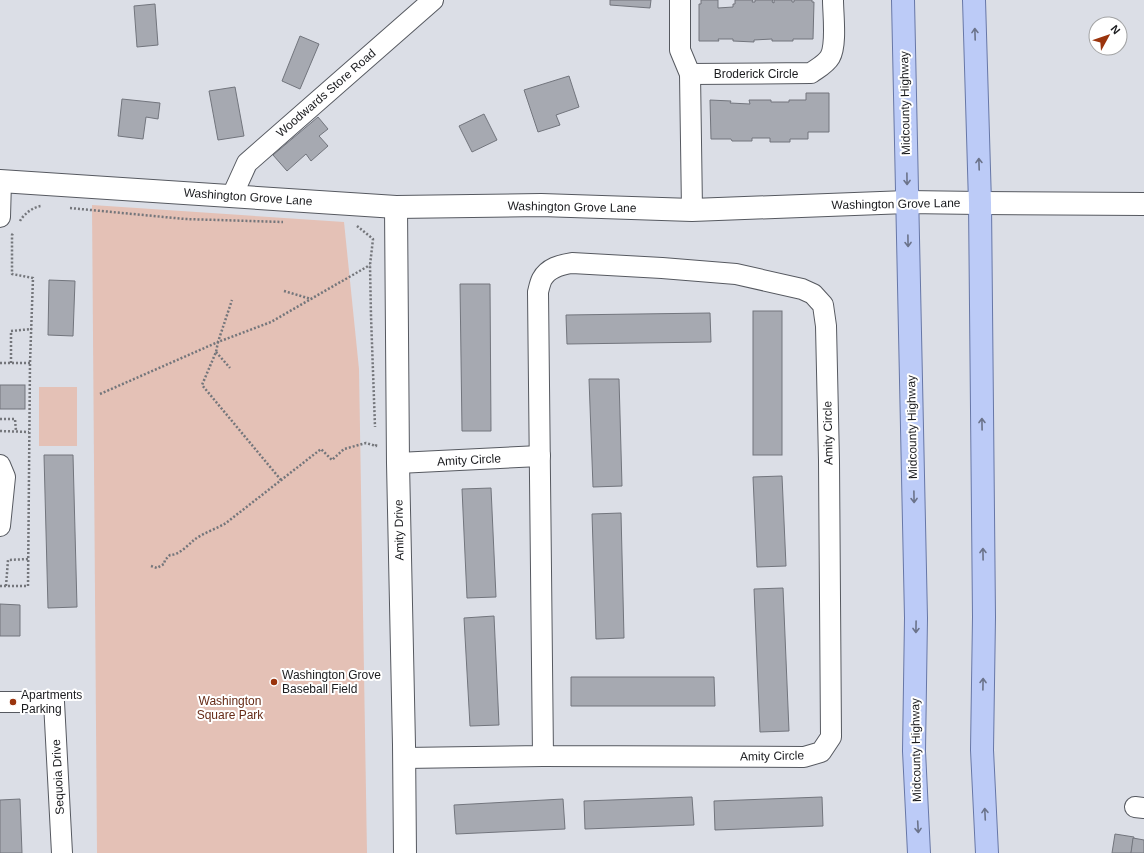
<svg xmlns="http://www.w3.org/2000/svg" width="1144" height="853" font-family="Arial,sans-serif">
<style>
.green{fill:#e4c1b6}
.building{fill:#a6a9b1;stroke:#72757d}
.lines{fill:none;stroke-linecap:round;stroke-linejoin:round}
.minor-casing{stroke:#565960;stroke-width:22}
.tertiary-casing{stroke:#565960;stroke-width:24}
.primary-casing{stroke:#6777a7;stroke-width:24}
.path{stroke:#74767b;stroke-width:2.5;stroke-dasharray:2 2;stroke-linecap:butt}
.minor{stroke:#fff;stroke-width:20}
.tertiary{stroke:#fff;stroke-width:22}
.primary{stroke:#bccbf7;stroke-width:22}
.oneway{stroke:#6b738a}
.poi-dot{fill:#9a340d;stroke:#fff;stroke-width:1.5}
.labels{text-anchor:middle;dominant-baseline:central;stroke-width:4;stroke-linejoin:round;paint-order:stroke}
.street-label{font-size:12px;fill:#1a1b1e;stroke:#fff}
.poi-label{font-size:12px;fill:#1a1b1e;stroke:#fff;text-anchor:start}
.park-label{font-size:12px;fill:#662b17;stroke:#fff}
</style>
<rect width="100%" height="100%" fill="#dbdee6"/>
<g class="green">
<polygon points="92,205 344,222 359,369 367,853 97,853"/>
<rect x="39" y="387" width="38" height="59"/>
</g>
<g class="building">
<polygon points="610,0 651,0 650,8 610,5"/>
<polygon points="701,0 718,0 718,8 733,7 733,4 735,4 735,0 753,0 752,2 755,2 755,0 773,0 772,2 774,3 774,0 792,0 792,2 794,2 794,0 812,0 812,2 814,2 813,39 793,39 793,41 772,41 772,39 754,40 754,42 733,41 733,39 718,39 719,41 699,41 699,4 701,4"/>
<polygon points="155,4 158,45 137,47 134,6"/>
<polygon points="300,36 319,44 300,89 282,81"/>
<polygon points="569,76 579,107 556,115 560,125 538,132 524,90"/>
<polygon points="235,87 244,136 218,140 209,91"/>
<polygon points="806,93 829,93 829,132 808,132 808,139 790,139 790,142 770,142 770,138 752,138 752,141 732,141 731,139 711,139 710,100 731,101 730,103 750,104 749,100 771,100 771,102 789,102 789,100 806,100"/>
<polygon points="122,99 160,103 158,119 146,117 143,139 118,136"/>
<polygon points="484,114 497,140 472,152 459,126"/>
<polygon points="318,117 328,129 319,136 328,146 311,161 306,154 287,171 273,155"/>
<polygon points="49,280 75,281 73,336 48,335"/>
<polygon points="460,284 490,284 491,431 462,431"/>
<rect x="753" y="311" width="29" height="144"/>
<polygon points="710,313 711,342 567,344 566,315"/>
<polygon points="589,379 619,379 622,486 593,487"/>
<rect x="0" y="385" width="25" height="24"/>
<polygon points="44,455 73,455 77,607 48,608"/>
<polygon points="782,476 786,566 757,567 753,477"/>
<polygon points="491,488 496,597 467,598 462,489"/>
<polygon points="621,513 624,638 596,639 592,514"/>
<polygon points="783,588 789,731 760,732 754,589"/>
<polygon points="0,604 20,605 20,636 0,636"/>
<polygon points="494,616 499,725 470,726 464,618"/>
<polygon points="571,677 714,677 715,706 571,706"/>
<polygon points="692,797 694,825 585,829 584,801"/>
<polygon points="822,797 823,826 715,830 714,801"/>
<polygon points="20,799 22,853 0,853 0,800"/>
<polygon points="563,799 565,829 456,834 454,805"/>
<polygon points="1115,834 1134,837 1131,853 1112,853"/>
<polygon points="1133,838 1144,840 1144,853 1131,853"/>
</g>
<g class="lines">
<defs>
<g id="minor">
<polyline points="680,0 680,50 690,74 692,210"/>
<path d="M 690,74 L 811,73 C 818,68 826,64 830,57 C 837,45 833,14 833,0"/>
<polyline points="232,196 247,163 433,0"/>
<polyline points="0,217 1,181"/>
<polyline points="398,463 540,456"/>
<polyline points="0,465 5,477 0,526"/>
<polyline points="0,702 54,702 62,853"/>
<path d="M 404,758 L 543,756 L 804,757 L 821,752 L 831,737 L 829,461 L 826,326 L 823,305 L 813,294 L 802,289 L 736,274 L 662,268 L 572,263 C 560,265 548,268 542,279 C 540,283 539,288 538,292 L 543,756"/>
<polyline points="1135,807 1144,808"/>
</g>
<g id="tertiary">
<polyline points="0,181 396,207 541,205 692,210 907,202 980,203 1144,204"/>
<polyline points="396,207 398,463 404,745 405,853"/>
</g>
<g id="primary">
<polyline points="903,0 916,618 914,751 919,853"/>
<polyline points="974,0 980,203 984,617 982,750 987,853"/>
</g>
</defs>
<use href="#minor" class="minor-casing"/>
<use href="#tertiary" class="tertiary-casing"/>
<use href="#primary" class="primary-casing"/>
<g class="path">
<polyline points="70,208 185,219 283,222"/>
<path d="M 20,221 C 24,214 33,207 41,206"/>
<polyline points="357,226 373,239 370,265 371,316 375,427"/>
<polyline points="284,291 311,299"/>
<polyline points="216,352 230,368"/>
<polyline points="0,363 30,363"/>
<polyline points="11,363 11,331 32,329"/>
<polyline points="100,394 218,342 232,300"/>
<polyline points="0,419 15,419 16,431"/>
<polyline points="0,431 29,432"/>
<polyline points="281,480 202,385 216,352 218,342 271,322 370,265"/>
<path d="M 151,566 L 157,568 L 164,564 L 165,560 L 170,555 C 179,555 187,546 194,540 C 203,533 216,529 226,523 L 321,449 L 332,460 L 344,449 L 366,443 L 376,446 L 376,444"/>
<polyline points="0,586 28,586 30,363 33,278 12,274 12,235 14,232"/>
<polyline points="6,586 8,560 29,559"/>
</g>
<use href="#minor" class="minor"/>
<use href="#tertiary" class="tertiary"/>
<use href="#primary" class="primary"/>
</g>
<defs><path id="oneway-shaft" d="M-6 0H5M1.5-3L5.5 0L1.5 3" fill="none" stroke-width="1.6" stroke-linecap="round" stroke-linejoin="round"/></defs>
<g class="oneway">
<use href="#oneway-shaft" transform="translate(975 34) rotate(-92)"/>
<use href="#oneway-shaft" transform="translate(979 164) rotate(-92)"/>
<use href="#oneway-shaft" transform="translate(907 179) rotate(89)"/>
<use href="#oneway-shaft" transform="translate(908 241) rotate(89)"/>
<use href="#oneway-shaft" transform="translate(982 424) rotate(-91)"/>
<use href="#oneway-shaft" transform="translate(914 497) rotate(89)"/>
<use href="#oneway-shaft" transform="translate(983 554) rotate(-91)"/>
<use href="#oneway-shaft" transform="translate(916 627) rotate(91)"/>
<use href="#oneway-shaft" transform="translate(983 684) rotate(-89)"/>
<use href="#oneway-shaft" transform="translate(985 814) rotate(-93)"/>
<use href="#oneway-shaft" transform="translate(918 827) rotate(87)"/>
</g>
<g class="poi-dot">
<circle cx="274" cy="682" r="4"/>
<circle cx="13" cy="702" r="4"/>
</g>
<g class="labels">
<g class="street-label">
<text x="756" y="74">Broderick Circle</text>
<text transform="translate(326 93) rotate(-41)">Woodwards Store Road</text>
<text transform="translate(905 103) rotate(-91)">Midcounty Highway</text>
<text transform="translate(248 197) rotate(4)">Washington Grove Lane</text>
<text transform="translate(896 204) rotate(-1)">Washington Grove Lane</text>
<text transform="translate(572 207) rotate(1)">Washington Grove Lane</text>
<text transform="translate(912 427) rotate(-91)">Midcounty Highway</text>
<text transform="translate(828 433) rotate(-91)">Amity Circle</text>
<text transform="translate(469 460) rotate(-3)">Amity Circle</text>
<text transform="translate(399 530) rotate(-91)">Amity Drive</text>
<text transform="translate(916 750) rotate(-91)">Midcounty Highway</text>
<text transform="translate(772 756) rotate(-1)">Amity Circle</text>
<text transform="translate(58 777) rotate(-93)">Sequoia Drive</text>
</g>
<g class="poi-label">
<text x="282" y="675">Washington Grove<tspan x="282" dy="14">Baseball Field</tspan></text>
<text x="21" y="695">Apartments<tspan x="21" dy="14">Parking</tspan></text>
</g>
<g class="park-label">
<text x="230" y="701">Washington<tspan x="230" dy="14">Square Park</tspan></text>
</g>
</g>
<g transform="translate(1108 36) rotate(50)"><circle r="19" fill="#ffffff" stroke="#a3a4a5"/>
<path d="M0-3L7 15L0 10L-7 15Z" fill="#9a340d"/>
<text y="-6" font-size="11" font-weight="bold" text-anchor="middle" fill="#1a1b1e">N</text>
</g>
</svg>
